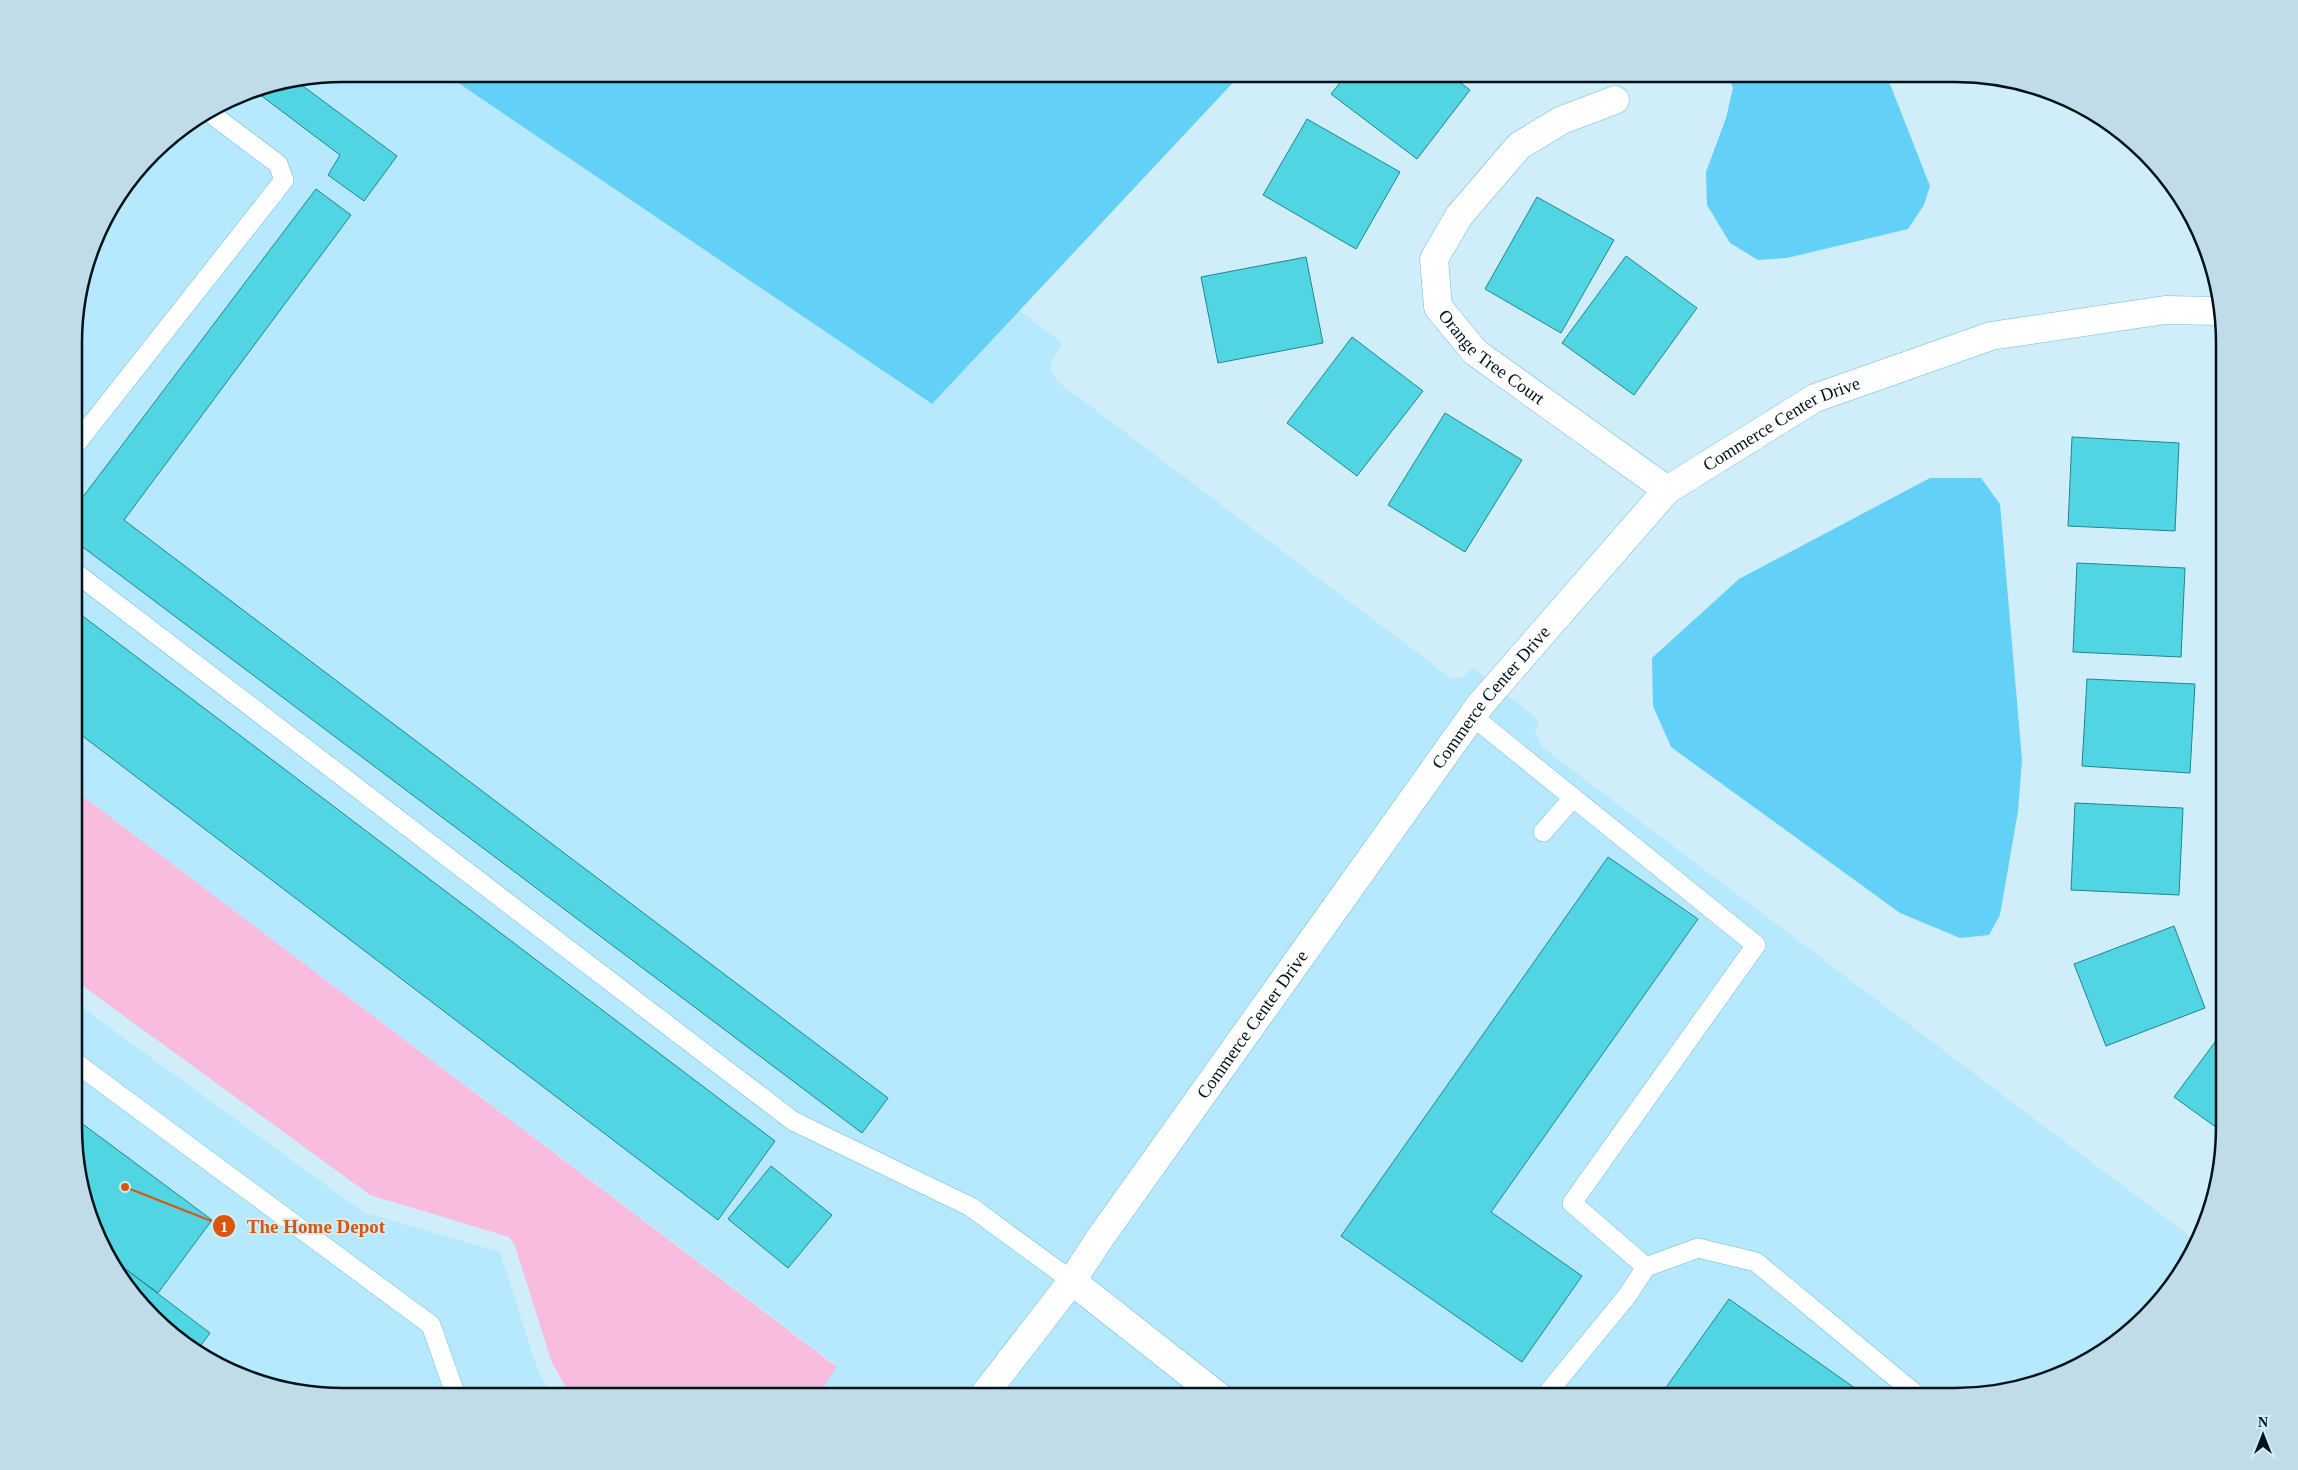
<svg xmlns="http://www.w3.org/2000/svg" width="2298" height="1470" font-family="'Times New Roman',serif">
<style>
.built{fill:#b6e9fe}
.green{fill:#f8bdde}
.water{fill:#62d0f7}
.building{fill:#51d5e2;stroke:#1f868f}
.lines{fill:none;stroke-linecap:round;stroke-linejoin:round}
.lane-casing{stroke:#6dbcdb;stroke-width:20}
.street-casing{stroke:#6dbcdb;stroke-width:29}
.lane{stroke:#fff;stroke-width:19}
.street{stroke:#fff;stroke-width:28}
.labels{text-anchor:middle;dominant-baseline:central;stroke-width:4;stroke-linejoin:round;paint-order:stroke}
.street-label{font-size:18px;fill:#00121a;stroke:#d0eefa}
.rim{fill:none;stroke:#00121a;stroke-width:2.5}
.leader{fill:none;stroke:#dc550d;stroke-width:2}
.callout-dot{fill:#dc550d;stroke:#d0eefa;stroke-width:2}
.mark-label{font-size:15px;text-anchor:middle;font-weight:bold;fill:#fff}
.callout-label{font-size:19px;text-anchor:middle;font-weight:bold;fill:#dc550d;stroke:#d0eefa;stroke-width:4;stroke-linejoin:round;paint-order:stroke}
</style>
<rect width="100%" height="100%" fill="#d0eefa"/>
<g class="built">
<polygon points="344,74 445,74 931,404 1019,310 1062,343 1050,365 1051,371 1057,381 1448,676 1452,678 1461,678 1473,668 1539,720 1535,732 1542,747 2196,1241 2179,1276 2133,1329 2089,1360 2025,1387 1972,1396 818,1396 837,1366 76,791 76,309 102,224 165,141 241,94"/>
<polygon points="76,1003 363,1212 500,1252 538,1371 552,1396 343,1396 257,1382 194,1351 119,1276 88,1213 76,1161"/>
</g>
<polygon class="green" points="76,791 837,1367 818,1396 571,1396 552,1363 515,1246 509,1237 370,1195 76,981"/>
<g class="water">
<polygon points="445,74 1241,74 932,404"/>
<polygon points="1727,74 1886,74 1930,186 1924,205 1908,229 1787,258 1758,260 1730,243 1707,205 1706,172 1726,118 1733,88"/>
<polygon points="1930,478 1981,478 2000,504 2022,760 2018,811 2000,915 1989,935 1960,938 1900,913 1671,747 1653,706 1652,658 1739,579"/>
</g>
<g class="building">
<polygon points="1347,74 1449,74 1470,90 1417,159 1331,94"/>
<polygon points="299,83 397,156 364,201 328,175 340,155 255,91"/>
<polygon points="1307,119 1400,172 1356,249 1263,195"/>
<polygon points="316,189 351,215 124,520 888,1098 862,1133 76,542 76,506"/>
<polygon points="1537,197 1614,240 1561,333 1485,289"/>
<polygon points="1626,256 1697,308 1634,395 1562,343"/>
<polygon points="1306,257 1323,343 1218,363 1201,277"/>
<polygon points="1352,337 1423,391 1357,476 1287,423"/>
<polygon points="1445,413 1522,460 1465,552 1388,505"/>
<polygon points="2072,437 2179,443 2175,531 2068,526"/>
<polygon points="2077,563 2185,568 2181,657 2073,652"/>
<polygon points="76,611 775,1141 718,1220 76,731"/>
<polygon points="2087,679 2195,684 2190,773 2082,766"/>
<polygon points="2075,803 2183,808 2179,895 2071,890"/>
<polygon points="1608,857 1698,919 1491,1212 1582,1276 1522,1362 1341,1236"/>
<polygon points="2174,926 2205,1008 2106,1046 2074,964"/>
<polygon points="2224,1030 2224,1133 2174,1097"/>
<polygon points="76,1119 212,1220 158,1293 116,1262 114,1265 88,1213 76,1161"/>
<polygon points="771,1166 832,1215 788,1268 728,1219"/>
<polygon points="116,1262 210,1333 196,1352 119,1276 114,1265"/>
<polygon points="1729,1299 1866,1396 1660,1396"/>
</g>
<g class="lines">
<defs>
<g id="lane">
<polyline points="76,444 284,180 278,164 210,113"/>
<polyline points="76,573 793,1121 971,1207 1072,1281"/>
<polyline points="1472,716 1756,945 1572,1203 1646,1267 1627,1296 1545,1396"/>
<polyline points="1543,832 1573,798"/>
<polyline points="76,1063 431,1325 456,1396"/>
<polyline points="1646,1267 1698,1248 1756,1262 1918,1396"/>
</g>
<g id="street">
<path id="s1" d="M 1615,100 L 1562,120 L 1519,146 L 1459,216 L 1434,259 L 1438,307 L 1475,352 L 1667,490"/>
<polyline points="1072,1281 1218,1396"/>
<path id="s2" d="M 983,1396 L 1072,1281 L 1100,1238 L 1480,705 L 1667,490 L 1815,398 L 1991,336 L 2165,310 L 2221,311"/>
</g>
</defs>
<use href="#lane" class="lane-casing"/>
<use href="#street" class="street-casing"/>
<use href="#lane" class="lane"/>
<use href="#street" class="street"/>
</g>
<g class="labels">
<g class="street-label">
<text stroke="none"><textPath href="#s1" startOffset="371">Orange Tree Court</textPath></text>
<text stroke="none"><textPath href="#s2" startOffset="1269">Commerce Center Drive</textPath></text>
<text stroke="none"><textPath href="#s2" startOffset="864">Commerce Center Drive</textPath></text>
<text stroke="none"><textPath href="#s2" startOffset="459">Commerce Center Drive</textPath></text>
</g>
</g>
<path d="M0 0H2298V1470H0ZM343 82H1955A261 261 0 0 1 2216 343V1127A261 261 0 0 1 1955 1388H343A261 261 0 0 1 82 1127V343A261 261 0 0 1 343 82Z" fill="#bfdce8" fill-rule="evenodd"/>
<path class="rim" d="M343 82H1955A261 261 0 0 1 2216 343V1127A261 261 0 0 1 1955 1388H343A261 261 0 0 1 82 1127V343A261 261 0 0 1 343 82Z"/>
<path class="leader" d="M125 1187L224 1226"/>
<g class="callout-dot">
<circle cx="125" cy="1187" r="5"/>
<circle cx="224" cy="1226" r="12"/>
</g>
<g class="mark-label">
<text x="224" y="1232">1</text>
</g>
<g class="callout-label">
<text x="316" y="1233">The Home Depot</text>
</g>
<g transform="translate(2263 1435)" stroke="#d0eefa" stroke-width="4" paint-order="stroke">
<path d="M0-4L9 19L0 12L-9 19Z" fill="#00121a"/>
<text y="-8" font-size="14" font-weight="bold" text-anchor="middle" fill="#00121a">N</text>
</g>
</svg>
